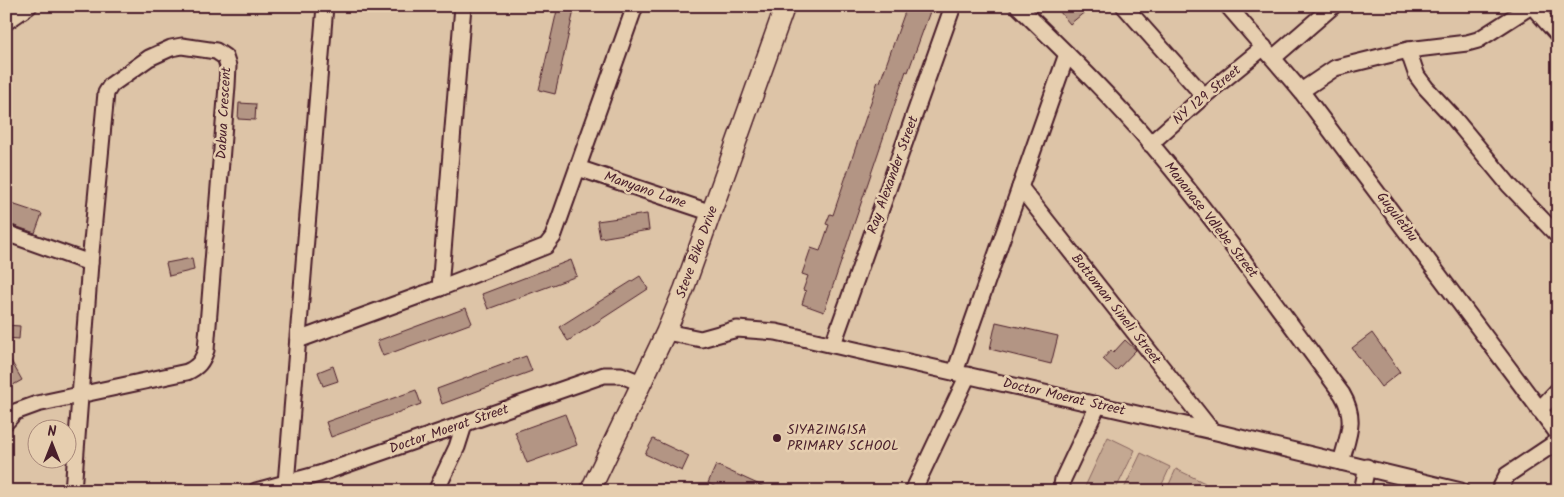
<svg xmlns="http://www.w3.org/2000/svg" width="1564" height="497" font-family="Kalam,sans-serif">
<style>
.green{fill:#c4a892;stroke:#87645e}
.building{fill:#b39584;stroke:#4a1f2b}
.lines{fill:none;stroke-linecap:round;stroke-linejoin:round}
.minor-casing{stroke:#4a1f2b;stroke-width:19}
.major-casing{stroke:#4a1f2b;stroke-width:22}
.minor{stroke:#e6ceaf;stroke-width:15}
.major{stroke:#e6ceaf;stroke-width:19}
.poi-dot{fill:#4a1f2b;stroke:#e6ceaf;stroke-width:2}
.labels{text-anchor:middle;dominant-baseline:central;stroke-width:5;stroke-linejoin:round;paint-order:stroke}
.street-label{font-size:14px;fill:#4a1f2b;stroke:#e6ceaf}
.poi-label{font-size:14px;fill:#4a1f2b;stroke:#e6ceaf;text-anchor:start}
</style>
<rect width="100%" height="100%" fill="#ddc4a7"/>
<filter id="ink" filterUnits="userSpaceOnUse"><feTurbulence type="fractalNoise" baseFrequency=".02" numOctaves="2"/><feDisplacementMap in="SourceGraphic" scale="10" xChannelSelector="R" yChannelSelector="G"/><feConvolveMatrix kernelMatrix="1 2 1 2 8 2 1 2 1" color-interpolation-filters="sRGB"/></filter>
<g filter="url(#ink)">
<g class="green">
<polygon points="1108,437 1135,450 1115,491 1083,491"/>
<polygon points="1141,453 1170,467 1159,491 1123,491"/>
<polygon points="1176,469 1205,483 1202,491 1166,491"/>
</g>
<g class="building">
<polygon points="558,6 575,6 555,94 539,90"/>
<polygon points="907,6 932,6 908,72 906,71 824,312 802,304 806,291 803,290 808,276 802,274 811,248 820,251 829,225 826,224 830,214 833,215 878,81 880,82"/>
<polygon points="1068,6 1092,6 1070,24 1060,12"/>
<polygon points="239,103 256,104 255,120 238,119"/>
<polygon points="6,202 42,214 35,233 6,223"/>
<polygon points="647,214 649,230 600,238 597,221"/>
<polygon points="192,258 194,270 169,276 166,263"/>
<polygon points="571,260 577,276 488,309 482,294"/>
<polygon points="640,276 648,289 568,341 559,327"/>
<polygon points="466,308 472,323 383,356 377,341"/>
<polygon points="996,322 1058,336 1051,364 990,349"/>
<polygon points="6,325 20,326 19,339 6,338"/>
<polygon points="1372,333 1400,372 1381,387 1352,348"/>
<polygon points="1125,340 1136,350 1116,371 1103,359 1111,350 1113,353"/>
<polygon points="6,352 22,380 6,389"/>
<polygon points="526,356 532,371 442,404 437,389"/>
<polygon points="333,366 338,381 323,386 318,372"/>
<polygon points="416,390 421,404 331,437 326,422"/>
<polygon points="565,414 577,445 527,463 515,432"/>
<polygon points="653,439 689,456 682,471 645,454"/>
<polygon points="716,465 773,491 724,491 708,483"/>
</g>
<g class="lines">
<defs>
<g id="minor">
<path d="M 1018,6 C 1064,51 1111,96 1152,145 C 1219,225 1280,310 1342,394 C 1357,419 1348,436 1341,462"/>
<polyline points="1124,6 1204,96"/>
<polyline points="1228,6 1301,91 1558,434"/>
<polyline points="1532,6 1558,35"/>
<polyline points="6,22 29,6"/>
<polyline points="1408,50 1417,76 1426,88 1453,117 1509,185 1558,236"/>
<polyline points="1273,58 1333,6"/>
<polyline points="1301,91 1335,68 1408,50 1467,43 1478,40 1531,6"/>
<polyline points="1150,144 1204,96 1264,47"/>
<polyline points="578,168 712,213"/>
<polyline points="1020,187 1212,431"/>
<polyline points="6,233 90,263"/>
<polyline points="440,288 463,6"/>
<polyline points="666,332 701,339 737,329 776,332 1212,431 1461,491"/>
<polyline points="298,340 440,288 546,246 553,237 635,6"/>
<polyline points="833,344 953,6"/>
<polyline points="955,372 1067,54"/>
<polyline points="1539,410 1558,390"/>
<path d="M 6,422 L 15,412 L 37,404 L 187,372 C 198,367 202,362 206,350 L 227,86 L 228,66 L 225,57 L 216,51 L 182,46 L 171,48 L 149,58 L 111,85 L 106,93 L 90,263 L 73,491"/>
<polyline points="286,484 325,6"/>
<polyline points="256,491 319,474 604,375 621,375 641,383"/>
<polyline points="436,491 457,447 464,425"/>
<polyline points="913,491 968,375"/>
<polyline points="1061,491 1063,479 1098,405"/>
<polyline points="1362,491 1367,467"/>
<polyline points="1499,491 1507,475 1558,441"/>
</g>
<polyline id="major" points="590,491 666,332 684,289 785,6"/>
</defs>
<use href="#minor" class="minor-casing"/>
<use href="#major" class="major-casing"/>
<use href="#minor" class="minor"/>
<use href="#major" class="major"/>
</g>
</g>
<circle class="poi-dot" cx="777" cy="438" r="5"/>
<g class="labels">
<g class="street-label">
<text transform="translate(1207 95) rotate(-40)">NY 129 Street</text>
<text transform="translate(224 113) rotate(-87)">Dabua Crescent</text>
<text transform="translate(893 175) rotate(-70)">Ray Alexander Street</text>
<text transform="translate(645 190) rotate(19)">Manyano Lane</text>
<text transform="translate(1397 217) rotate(53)">Gugulethu</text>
<text transform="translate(1211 220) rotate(52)">Mananase Vdlebe Street</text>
<text transform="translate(697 252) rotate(-70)">Steve Biko Drive</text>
<text transform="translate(1116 309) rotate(52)">Bottoman Sineli Street</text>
<text transform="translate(1064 397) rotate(13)">Doctor Moerat Street</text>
<text transform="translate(449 429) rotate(-19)">Doctor Moerat Street</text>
</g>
<g class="poi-label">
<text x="787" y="430">SIYAZINGISA<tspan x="787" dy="16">PRIMARY SCHOOL</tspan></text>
</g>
</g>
<rect width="1564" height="497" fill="none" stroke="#e6ceaf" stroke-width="25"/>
<rect x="12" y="12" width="1539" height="472" fill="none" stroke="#4a1f2b" stroke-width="2" filter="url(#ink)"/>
<g transform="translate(52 444)"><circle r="24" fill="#e6ceaf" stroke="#a8887a"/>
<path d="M0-4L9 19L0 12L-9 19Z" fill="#4a1f2b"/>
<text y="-8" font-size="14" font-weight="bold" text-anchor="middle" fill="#4a1f2b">N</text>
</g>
</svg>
